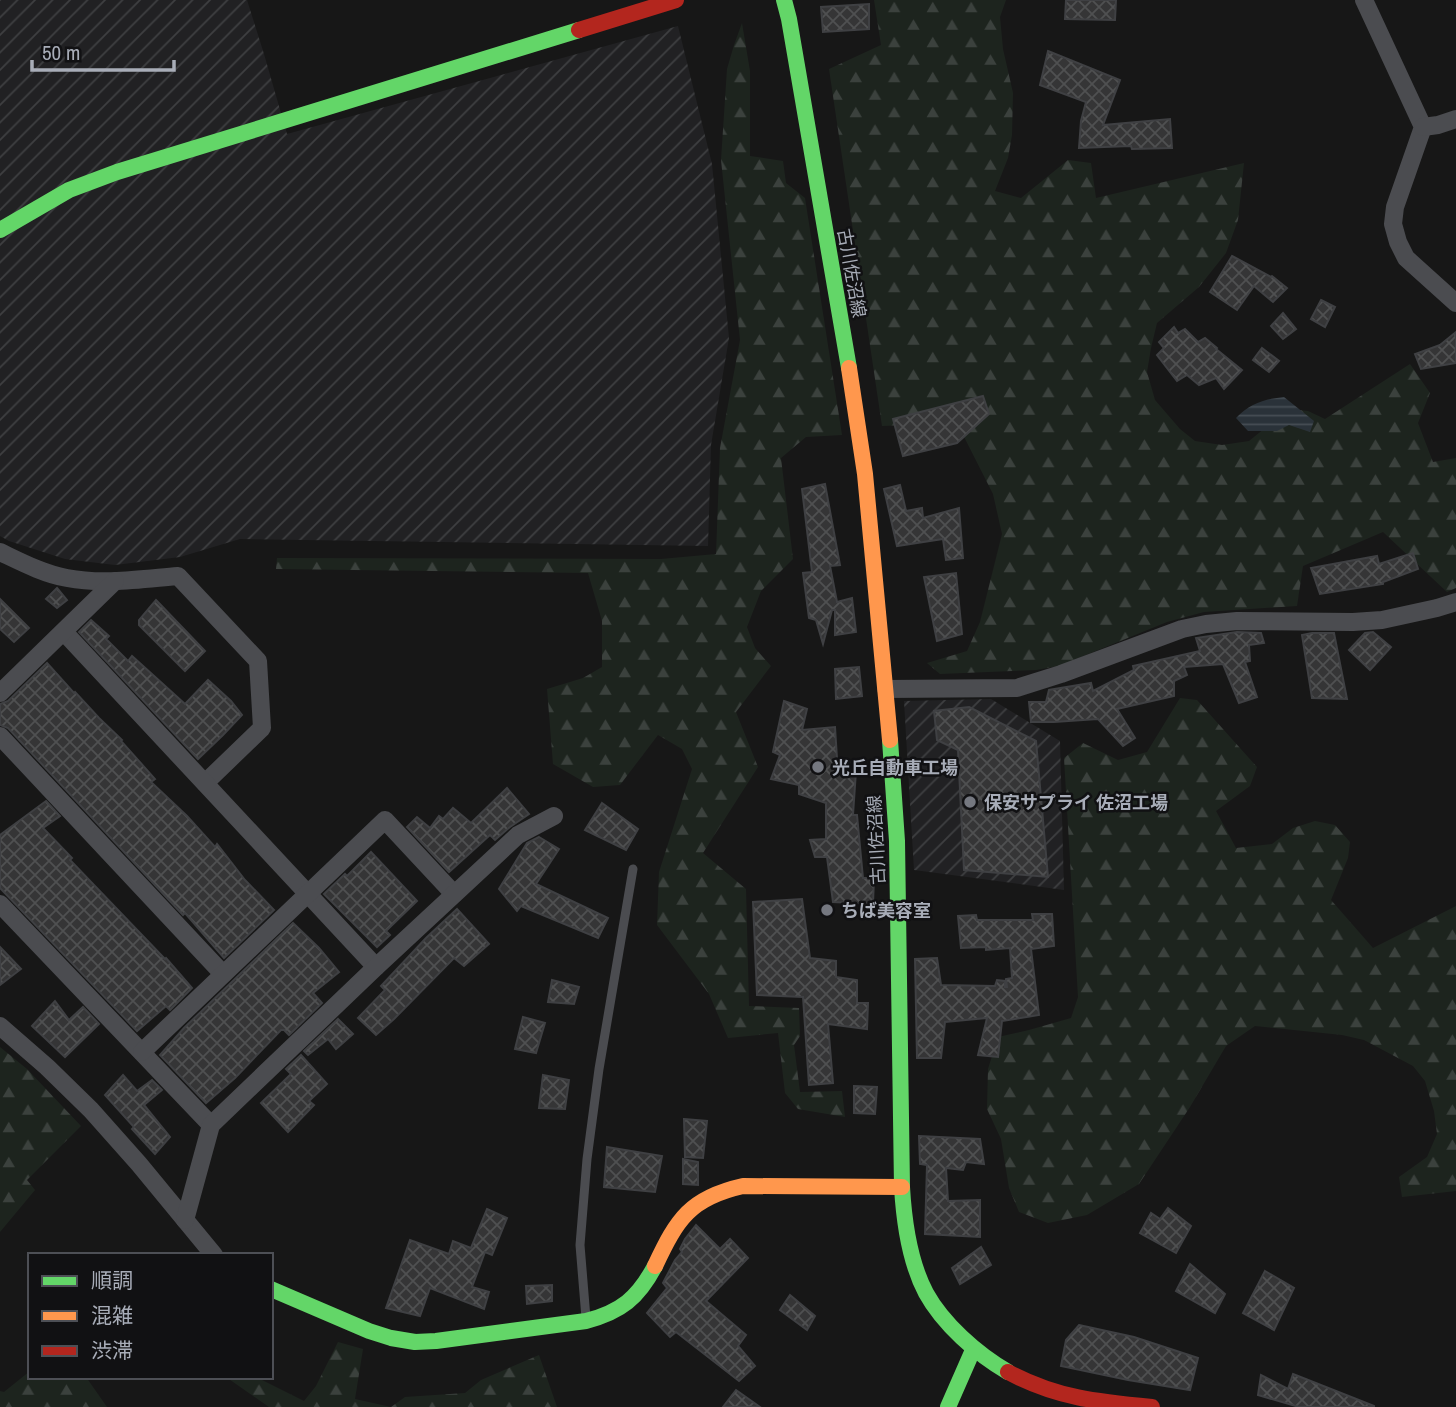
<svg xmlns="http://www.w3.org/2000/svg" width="1456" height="1407" font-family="'Archivo Narrow','Noto Sans JP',sans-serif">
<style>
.industrial{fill:url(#industrial-furrows)}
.forest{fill:url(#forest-firs)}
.water{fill:url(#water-rules)}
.building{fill:url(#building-cross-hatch);stroke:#3f4043;stroke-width:2}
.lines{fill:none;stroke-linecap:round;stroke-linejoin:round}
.lane{stroke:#4b4c50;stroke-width:9}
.street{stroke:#4b4c50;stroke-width:18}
.fast{stroke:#63d668;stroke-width:16}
.slow{stroke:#ff974d;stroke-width:16}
.jam{stroke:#b3261e;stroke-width:16}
.poi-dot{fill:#757880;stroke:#111113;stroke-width:2.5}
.labels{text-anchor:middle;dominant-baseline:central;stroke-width:5;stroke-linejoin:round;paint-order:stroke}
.street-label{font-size:18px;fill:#a8adb8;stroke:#111113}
.poi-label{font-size:18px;font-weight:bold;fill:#a8adb8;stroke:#111113;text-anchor:start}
</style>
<defs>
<pattern id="industrial-furrows" width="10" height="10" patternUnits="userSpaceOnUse" patternTransform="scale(1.75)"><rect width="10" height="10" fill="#212123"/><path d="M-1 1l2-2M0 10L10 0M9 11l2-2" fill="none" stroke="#3e3f41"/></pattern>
<pattern id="forest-firs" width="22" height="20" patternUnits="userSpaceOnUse" patternTransform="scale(1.75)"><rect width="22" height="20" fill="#1d241e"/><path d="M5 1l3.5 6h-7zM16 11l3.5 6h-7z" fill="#3b413d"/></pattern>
<pattern id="water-rules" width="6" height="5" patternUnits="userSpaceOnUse" patternTransform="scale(1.75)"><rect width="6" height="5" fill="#2a3239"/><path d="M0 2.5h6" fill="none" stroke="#464d54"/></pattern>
<pattern id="building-cross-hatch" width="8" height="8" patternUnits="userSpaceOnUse" patternTransform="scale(1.75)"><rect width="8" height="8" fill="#353536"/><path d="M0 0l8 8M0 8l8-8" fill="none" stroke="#4f5051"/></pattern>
</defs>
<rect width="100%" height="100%" fill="#171717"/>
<g class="industrial">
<polygon points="0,0 247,0 264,54 287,134 678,26 712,164 729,338 711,445 708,546 240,539 180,557 115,565 65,559 9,541 0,536"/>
<polygon points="991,699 1060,741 1064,890 914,870 904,701"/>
</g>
<g class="forest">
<polygon points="874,0 1006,0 1000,17 1003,49 1013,93 1012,135 1008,158 995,191 1021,198 1068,160 1091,163 1096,198 1244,163 1238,220 1226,253 1199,287 1157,323 1151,348 1147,372 1155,400 1180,429 1195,441 1222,445 1249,441 1289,409 1308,411 1325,419 1410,364 1430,393 1418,423 1433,462 1456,458 1456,588 1447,592 1383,532 1303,566 1297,606 1204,612 1167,622 1059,666 1036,670 940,674 927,663 967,651 980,622 1002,534 993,494 957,423 882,426 829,69 881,45"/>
<polygon points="742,23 750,71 750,156 783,161 786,183 805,198 842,435 806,437 781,458 793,559 761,591 747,627 755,648 771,666 736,712 758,767 703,853 746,889 749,1006 799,1008 800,1036 794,1045 800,1092 842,1091 845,1117 798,1109 785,1093 778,1033 728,1038 709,994 657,925 659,872 692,769 682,749 658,735 620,785 593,787 553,764 547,689 583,678 602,667 602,621 588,573 276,569 277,558 661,559 716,554 720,448 740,340 721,160 727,69 734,45"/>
<polygon points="1180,698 1197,700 1257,767 1250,786 1216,811 1236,848 1272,844 1293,828 1315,821 1335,825 1350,842 1348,858 1331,900 1373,948 1456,906 1456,1191 1402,1197 1399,1177 1427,1157 1437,1134 1434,1111 1425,1081 1413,1066 1364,1040 1342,1035 1255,1026 1226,1046 1190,1107 1139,1184 1087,1215 1048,1223 1019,1212 1009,1188 1001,1139 987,1109 988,1069 998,1037 1029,1030 1071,1018 1078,997 1064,758 1083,743 1118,760 1147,752"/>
<polygon points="0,1047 27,1069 81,1126 27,1180 35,1190 0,1232"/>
<polygon points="338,1342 363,1349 355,1399 391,1407 405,1397 465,1393 481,1380 539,1355 557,1407 269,1407 226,1377 256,1377 304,1401 316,1386"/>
<polygon points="30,1371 30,1377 86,1377 107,1407 0,1407 0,1391 4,1392"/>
</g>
<path class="water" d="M 1284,397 L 1314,421 L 1310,432 L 1289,425 L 1277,431 L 1248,431 L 1236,418 C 1250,403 1265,399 1284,397 Z"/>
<g class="building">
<polygon points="1066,0 1116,0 1115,20 1065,19"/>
<polygon points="869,4 869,29 823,32 821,7"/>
<polygon points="1048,51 1120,80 1103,125 1170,119 1172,148 1132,149 1131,146 1079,148 1081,121 1086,102 1040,85"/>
<polygon points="1232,256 1271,277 1272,276 1287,288 1273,302 1254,286 1237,310 1210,292"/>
<polygon points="1321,300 1335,307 1325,327 1311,319"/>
<polygon points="1283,313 1296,329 1283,339 1271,326"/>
<polygon points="1174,327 1178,333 1185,329 1198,342 1205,338 1217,348 1216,349 1242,370 1224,389 1216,378 1199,385 1187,375 1177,381 1157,355 1164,348 1159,342"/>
<polygon points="1456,332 1456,363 1421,369 1415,354 1440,345"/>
<polygon points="1262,348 1279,361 1269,372 1253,360"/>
<polygon points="983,396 989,414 957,443 903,456 893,419"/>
<polygon points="825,484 840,565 830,566 837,602 852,598 856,632 835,635 835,610 832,610 823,644 816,620 809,618 803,573 812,572 802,489"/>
<polygon points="900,485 906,511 922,508 923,518 959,508 963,558 946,560 943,539 897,546 884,489"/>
<polygon points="1413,553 1418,569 1383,582 1383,584 1320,594 1311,568 1377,556 1379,564"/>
<polygon points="956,573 962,634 937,641 924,577"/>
<polygon points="57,588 67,600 57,608 46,599"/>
<polygon points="0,599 29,628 14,642 0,629"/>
<polygon points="156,600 205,651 185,671 139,625 139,620"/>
<polygon points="91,620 109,636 106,639 128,661 132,656 185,704 208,680 231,701 242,715 223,735 198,759 79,632"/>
<polygon points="1237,632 1261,633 1264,643 1249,645 1250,661 1245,662 1257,697 1239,703 1223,664 1184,667 1187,675 1174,681 1174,696 1117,709 1135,738 1123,746 1098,719 1054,722 1031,722 1029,702 1046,702 1049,690 1091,683 1093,691 1134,670 1133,666 1200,651 1196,638"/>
<polygon points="1373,632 1391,647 1370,670 1349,650 1365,633"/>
<polygon points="1312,633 1334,633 1347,699 1312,698 1302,635"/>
<polygon points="47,663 74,693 75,692 99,718 122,740 121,741 155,779 151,782 187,816 215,847 217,844 245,880 274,910 224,958 185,913 183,915 8,728 0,725 0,704 8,701"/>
<polygon points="859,667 862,696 836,699 835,669"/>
<polygon points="784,701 807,709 802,730 835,727 838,774 856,771 853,815 857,815 863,878 874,878 873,904 833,902 827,857 815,857 810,840 826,839 826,803 799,794 799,785 771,779 780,755 773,752"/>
<polygon points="969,707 1036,741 1048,877 964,870 958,750 937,740 934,711"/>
<polygon points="507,788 529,814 510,827 495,840 490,835 449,872 407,827 417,817 430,828 439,816 443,819 453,808 471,823"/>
<polygon points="46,801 60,816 43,828 72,858 70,860 165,959 166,958 192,988 170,1010 166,1006 137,1031 0,888 0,835"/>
<polygon points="602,803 638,829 626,850 585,830"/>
<polygon points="539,837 559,849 536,884 608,918 598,938 521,906 517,911 499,889 527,843"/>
<polygon points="371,852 417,901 386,931 390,935 377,947 324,894 345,874 347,876"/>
<polygon points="802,899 810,958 836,961 836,977 857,980 857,1003 868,1003 867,1029 828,1024 833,1083 809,1085 803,997 757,995 753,902"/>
<polygon points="457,909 489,944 464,966 454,958 394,1019 376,1035 358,1018 385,990 381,986 426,938"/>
<polygon points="1032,914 1052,914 1054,946 1031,949 1039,1015 1002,1021 998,1057 978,1055 987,1018 945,1022 941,1058 917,1058 915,959 937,958 941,985 995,986 997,980 1005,981 1005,987 1007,987 1006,979 1012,978 1010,948 986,950 986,947 961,948 958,916 976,915 977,920 1033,920"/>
<polygon points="293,923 319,948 339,972 313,993 322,1003 289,1035 284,1030 281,1030 235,1078 206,1103 160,1055 184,1028"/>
<polygon points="0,947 21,969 0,985"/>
<polygon points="552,980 579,987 574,1004 548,1002"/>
<polygon points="55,1001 69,1020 83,1007 99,1024 65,1057 32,1026"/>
<polygon points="523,1017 545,1023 536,1053 515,1049"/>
<polygon points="338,1019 353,1034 336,1049 328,1039 308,1055 304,1051"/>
<polygon points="301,1055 327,1084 309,1101 314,1105 288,1132 261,1103 291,1074 286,1069"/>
<polygon points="123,1075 137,1091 152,1080 162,1090 144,1105 170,1137 155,1154 132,1129 134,1127 105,1095"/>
<polygon points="543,1075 569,1080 565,1109 539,1108"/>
<polygon points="854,1086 877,1087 875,1114 854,1113"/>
<polygon points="684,1119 707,1121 703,1158 685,1157"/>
<polygon points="919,1136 980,1139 984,1164 966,1162 963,1170 946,1168 948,1201 980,1200 980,1237 925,1234 927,1165 920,1164"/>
<polygon points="607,1147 662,1156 655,1192 604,1187"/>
<polygon points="683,1159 698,1162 698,1185 683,1184"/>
<polygon points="1168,1208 1191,1226 1176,1253 1140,1233 1151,1213 1160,1219"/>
<polygon points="487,1209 507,1218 492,1255 485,1252 472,1287 489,1292 484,1309 430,1288 420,1316 386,1308 410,1240 449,1254 453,1241 471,1248"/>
<polygon points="696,1225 720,1249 730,1239 748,1258 706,1301 746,1335 738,1346 755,1366 739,1381 676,1332 670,1337 647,1313 667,1288 663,1283 675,1260 682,1252 680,1249 685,1239"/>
<polygon points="981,1247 991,1265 960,1284 952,1268"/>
<polygon points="1190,1264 1225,1294 1215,1313 1176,1291"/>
<polygon points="1265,1271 1294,1288 1274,1330 1243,1313"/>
<polygon points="552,1285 552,1301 527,1304 526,1286"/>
<polygon points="790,1295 815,1316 807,1330 780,1310"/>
<polygon points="1079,1325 1134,1337 1198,1358 1190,1390 1128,1380 1061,1366 1066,1340"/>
<polygon points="1293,1374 1374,1406 1374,1407 1299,1407 1258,1395 1261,1375 1288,1389"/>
<polygon points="736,1390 760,1407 723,1407"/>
</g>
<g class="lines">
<polyline class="lane" points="586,1318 580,1245 587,1159 599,1069 633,869"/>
<g class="street">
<polyline points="1364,0 1423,127 1395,207 1393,224 1398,242 1406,258 1456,303"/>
<polyline points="1423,127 1438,125 1456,119"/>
<path d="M 0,552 C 21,562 44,574 67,578 C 103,585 142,579 178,576 L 258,661 L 262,728 L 205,783"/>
<polyline points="64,632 376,967"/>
<polyline points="886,689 1017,688 1061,674 1182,629 1206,624 1237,621 1353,622 1382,620 1437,608 1456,602"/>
<polyline points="0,693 115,581"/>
<polyline points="0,736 223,974"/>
<polyline points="0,904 211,1125"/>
<polyline points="0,1026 47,1067 91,1110 139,1164 214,1255"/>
<polyline points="142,1052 385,820 454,894"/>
<polyline points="185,1220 211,1125 376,967 518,835 554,816"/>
</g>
<g class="fast">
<polyline points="784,0 789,19 849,368"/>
<polyline points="0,230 69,190 117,172 579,30"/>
<path d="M 890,740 L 897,841 L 902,1187 C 904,1222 909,1261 926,1293 C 943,1324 977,1354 1008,1372"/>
<path d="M 271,1289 L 369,1331 L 391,1338 L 415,1342 L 436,1341 L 586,1321 C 621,1312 638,1298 655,1266"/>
<polyline points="948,1407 973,1350"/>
</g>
<g class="slow">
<polyline points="849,368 865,474 890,740"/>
<path d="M 655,1266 C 677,1219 690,1198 743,1186 L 902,1187"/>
</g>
<g class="jam">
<polyline points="579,30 676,0"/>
<path d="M 1008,1372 C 1057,1398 1098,1402 1152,1407"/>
</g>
</g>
<g class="poi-dot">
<circle cx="818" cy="767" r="7"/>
<circle cx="970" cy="802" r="7"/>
<circle cx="827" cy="910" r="7"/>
</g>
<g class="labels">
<g class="street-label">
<text transform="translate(852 273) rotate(80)">古川佐沼線</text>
<text transform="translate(876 840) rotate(-93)">古川佐沼線</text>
</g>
<g class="poi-label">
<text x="832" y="767">光丘自動車工場</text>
<text x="984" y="802">保安サプライ 佐沼工場</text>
<text x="841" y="910">ちば美容室</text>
</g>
</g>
<rect x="28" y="1253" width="245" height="126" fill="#111113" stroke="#4d4f55" stroke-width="2"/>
<rect x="42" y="1276" width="35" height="10" fill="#63d668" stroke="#4d4f55" stroke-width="2"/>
<text x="91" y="1288" font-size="21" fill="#a8adb8">順調</text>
<rect x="42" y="1311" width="35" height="10" fill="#ff974d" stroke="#4d4f55" stroke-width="2"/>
<text x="91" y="1323" font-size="21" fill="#a8adb8">混雑</text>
<rect x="42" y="1346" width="35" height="10" fill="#b3261e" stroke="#4d4f55" stroke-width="2"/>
<text x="91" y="1358" font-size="21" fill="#a8adb8">渋滞</text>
<path d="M32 60v10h142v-10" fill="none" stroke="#a8adb8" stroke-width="3.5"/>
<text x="42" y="60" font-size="21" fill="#a8adb8" stroke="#111113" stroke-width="5" paint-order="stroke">50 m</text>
</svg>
